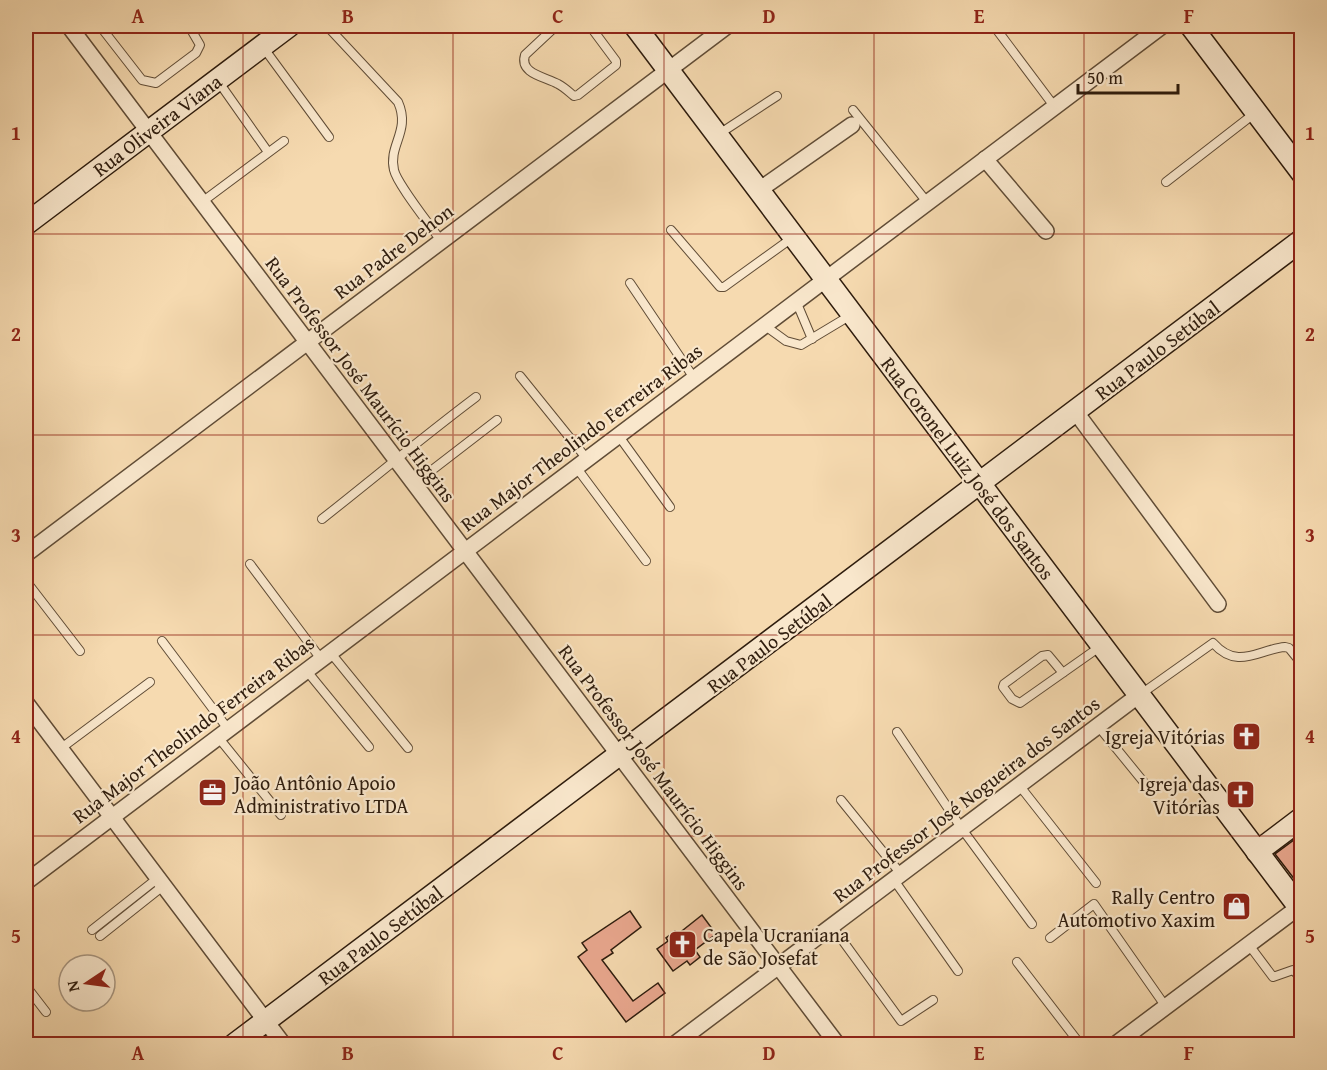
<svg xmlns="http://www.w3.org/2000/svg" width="1327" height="1070" font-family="'Gentium Book Plus',serif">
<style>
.building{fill:#e9a78e;stroke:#2e1c0d;stroke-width:1.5}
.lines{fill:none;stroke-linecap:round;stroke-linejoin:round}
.lane-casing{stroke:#604c36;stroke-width:10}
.street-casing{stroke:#604c36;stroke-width:18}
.secondary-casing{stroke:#2e1c0d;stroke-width:24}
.lane{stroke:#f9e7cc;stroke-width:8}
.street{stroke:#f9e7cc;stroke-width:15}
.secondary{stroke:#f9e7cc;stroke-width:21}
.grid{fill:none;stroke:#8f2418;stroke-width:1.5;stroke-opacity:0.55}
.labels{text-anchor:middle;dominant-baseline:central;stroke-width:4.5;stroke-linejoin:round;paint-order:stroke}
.street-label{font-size:20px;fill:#2e1c0d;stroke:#f9e7cc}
.poi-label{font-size:20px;fill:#2e1c0d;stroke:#f9e7cc;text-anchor:end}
.neatline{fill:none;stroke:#8f2418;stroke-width:2}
.grid-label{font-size:20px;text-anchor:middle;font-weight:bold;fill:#8f2418}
</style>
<rect width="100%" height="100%" fill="#f6dab0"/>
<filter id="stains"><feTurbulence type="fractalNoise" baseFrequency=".00333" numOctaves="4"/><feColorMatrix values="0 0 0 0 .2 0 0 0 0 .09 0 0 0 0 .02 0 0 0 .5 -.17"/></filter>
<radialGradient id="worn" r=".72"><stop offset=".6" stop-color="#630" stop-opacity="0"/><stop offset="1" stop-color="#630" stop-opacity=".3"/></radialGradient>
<g class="building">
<polygon points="1302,834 1302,889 1275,854"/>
<polygon points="630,911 641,927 611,950 613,953 602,960 633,1001 658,983 665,993 626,1022 578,957 587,950 582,943"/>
<polygon points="702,915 716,934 695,950 700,957 690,965 687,961 673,971 657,949 668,941 666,938 675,931 678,934"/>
</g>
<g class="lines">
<defs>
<g id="lane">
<polyline points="100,26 142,80 156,83 196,53 200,45 189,26"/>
<path d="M 327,26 L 398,102 C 411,131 388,145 394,170 C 397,184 431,226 441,241"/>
<path d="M 556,26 L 525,55 C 519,74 546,77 558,84 C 564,87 569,92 574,96 L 578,95 L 616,65 L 616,61 L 590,26"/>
<polyline points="994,26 1054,106"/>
<polyline points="263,47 329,137"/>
<polyline points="218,81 268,152"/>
<polyline points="853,110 927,202"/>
<polyline points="719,134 777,96"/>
<polyline points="1166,182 1255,113"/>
<polyline points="202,202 284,141"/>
<polyline points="671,230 720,287 724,287 792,238"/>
<polyline points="630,283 694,378"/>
<polyline points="796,301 812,339"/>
<polyline points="764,325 786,341 801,345 851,315"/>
<polyline points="520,376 587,459"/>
<polyline points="618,435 670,507"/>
<polyline points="576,467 646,561"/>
<polyline points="414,484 497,420"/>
<path d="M 322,519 C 374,478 424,436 476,397"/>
<polyline points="250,564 321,659"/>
<polyline points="26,581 80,651"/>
<polyline points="162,641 228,729"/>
<polyline points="330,652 408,748"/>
<polyline points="306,670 369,747"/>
<polyline points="1063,673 1048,655 1042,656 1004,684 1003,687 1012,699 1020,703 1101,646"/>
<path d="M 1141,694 L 1213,643 C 1238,671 1259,649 1285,647 L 1289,648 L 1302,664"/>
<polyline points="1098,726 1151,791"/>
<polyline points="897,732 962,829 1032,924"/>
<polyline points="218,737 281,815"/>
<polyline points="60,749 150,682"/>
<polyline points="1019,785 1096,883"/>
<polyline points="841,800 901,874"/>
<polyline points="894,880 958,971"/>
<polyline points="832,926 901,1021 933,1000"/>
<polyline points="92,930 158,878"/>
<polyline points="100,936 163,886"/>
<polyline points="1050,938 1094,904 1166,1007"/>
<polyline points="1249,945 1273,977 1293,970 1302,979"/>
<polyline points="1017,962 1080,1044"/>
<polyline points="26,986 46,1012"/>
</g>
<g id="street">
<polyline points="69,26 837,1044"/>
<polyline points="985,159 1046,231"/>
<polyline points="759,190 852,125"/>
<polyline points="1075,411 1218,604"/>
<polyline points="26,554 727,26"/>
<polyline points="26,703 283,1044"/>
<polyline points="26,882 1162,26"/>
<polyline points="675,1044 1139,695"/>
<polyline points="1116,1044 1299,907"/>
</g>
<g id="secondary">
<polyline points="635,26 1302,911"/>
<polyline points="1191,26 1302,173"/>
<polyline points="26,224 289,26"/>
<polyline points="1257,852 1302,818"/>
<polyline points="235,1044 1302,240"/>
</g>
</defs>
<use href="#lane" class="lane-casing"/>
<use href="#street" class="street-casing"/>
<use href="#secondary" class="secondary-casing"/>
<use href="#lane" class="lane"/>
<use href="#street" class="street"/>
<use href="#secondary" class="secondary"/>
</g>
<path class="grid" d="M 243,26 L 243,1044M 453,26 L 453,1044M 664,26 L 664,1044M 874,26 L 874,1044M 1084,26 L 1084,1044M 26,234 L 1302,234M 26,435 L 1302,435M 26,635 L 1302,635M 26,836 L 1302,836"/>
<defs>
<symbol id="church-square" viewBox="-11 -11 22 22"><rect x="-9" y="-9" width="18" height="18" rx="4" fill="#8f2418" stroke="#f9e7cc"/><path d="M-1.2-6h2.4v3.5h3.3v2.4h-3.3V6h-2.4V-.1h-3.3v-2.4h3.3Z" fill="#fff"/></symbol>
<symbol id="office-square" viewBox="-11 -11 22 22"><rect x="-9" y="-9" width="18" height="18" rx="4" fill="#8f2418" stroke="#f9e7cc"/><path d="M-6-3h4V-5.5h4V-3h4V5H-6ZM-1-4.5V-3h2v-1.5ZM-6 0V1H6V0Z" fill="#fff"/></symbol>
<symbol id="shop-square" viewBox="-11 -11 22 22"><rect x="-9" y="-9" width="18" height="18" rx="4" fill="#8f2418" stroke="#f9e7cc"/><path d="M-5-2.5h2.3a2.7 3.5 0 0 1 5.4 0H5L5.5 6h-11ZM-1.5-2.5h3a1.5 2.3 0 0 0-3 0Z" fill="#fff"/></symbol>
</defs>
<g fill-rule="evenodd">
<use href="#church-square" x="1230" y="720" width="33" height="33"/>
<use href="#office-square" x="196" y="776" width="33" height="33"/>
<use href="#church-square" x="1224" y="778" width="33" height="33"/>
<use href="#shop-square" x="1220" y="890" width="33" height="33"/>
<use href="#church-square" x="666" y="928" width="33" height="33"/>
</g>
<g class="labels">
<g class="street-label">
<text transform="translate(157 125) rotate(-37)">Rua Oliveira Viana</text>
<text transform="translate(393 251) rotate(-37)">Rua Padre Dehon</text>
<text transform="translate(1157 350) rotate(-37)">Rua Paulo Setúbal</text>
<text transform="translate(361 379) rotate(53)">Rua Professor José Maurício Higgins</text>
<text transform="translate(581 437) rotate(-37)">Rua Major Theolindo Ferreira Ribas</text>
<text transform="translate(968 468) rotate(53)">Rua Coronel Luiz José dos Santos</text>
<text transform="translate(769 643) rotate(-37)">Rua Paulo Setúbal</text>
<text transform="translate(193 729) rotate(-37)">Rua Major Theolindo Ferreira Ribas</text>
<text transform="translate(654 767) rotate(53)">Rua Professor José Maurício Higgins</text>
<text transform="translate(966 799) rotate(-37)">Rua Professor José Nogueira dos Santos</text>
<text transform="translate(380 935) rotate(-37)">Rua Paulo Setúbal</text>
</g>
<g class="poi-label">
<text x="1225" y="736">Igreja Vitórias</text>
<text x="234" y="782" text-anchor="start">João Antônio Apoio<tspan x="234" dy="23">Administrativo LTDA</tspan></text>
<text x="1220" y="783">Igreja das<tspan x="1220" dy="23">Vitórias</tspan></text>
<text x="1215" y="896">Rally Centro<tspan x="1215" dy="23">Automotivo Xaxim</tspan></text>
<text x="703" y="934" text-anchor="start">Capela Ucraniana<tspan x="703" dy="23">de São Josefat</tspan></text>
</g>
</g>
<rect width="1327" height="1070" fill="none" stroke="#f6dab0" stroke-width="66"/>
<g transform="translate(87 983) rotate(257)"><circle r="28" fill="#f9e7cc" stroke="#a89680" stroke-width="1.5"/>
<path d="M0-4.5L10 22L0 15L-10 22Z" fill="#8f2418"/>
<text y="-9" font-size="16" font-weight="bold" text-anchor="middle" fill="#2e1c0d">N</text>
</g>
<path d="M1078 84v9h100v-9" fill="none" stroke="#2e1c0d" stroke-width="3"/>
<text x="1087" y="84" font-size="18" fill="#2e1c0d" stroke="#f9e7cc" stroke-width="4.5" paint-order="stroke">50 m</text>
<rect x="33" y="33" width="1261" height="1004" class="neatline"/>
<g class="grid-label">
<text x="138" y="23">A</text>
<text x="348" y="23">B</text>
<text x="558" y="23">C</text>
<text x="769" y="23">D</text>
<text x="979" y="23">E</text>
<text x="1189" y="23">F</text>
<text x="16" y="140">1</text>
<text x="1310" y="140">1</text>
<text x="16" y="341">2</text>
<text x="1310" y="341">2</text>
<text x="16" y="542">3</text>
<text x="1310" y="542">3</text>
<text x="16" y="743">4</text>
<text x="1310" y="743">4</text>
<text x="16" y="943">5</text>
<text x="1310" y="943">5</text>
<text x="138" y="1060">A</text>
<text x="348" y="1060">B</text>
<text x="558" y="1060">C</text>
<text x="769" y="1060">D</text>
<text x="979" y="1060">E</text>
<text x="1189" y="1060">F</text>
</g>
<rect width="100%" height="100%" filter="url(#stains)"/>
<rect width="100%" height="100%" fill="url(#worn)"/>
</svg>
